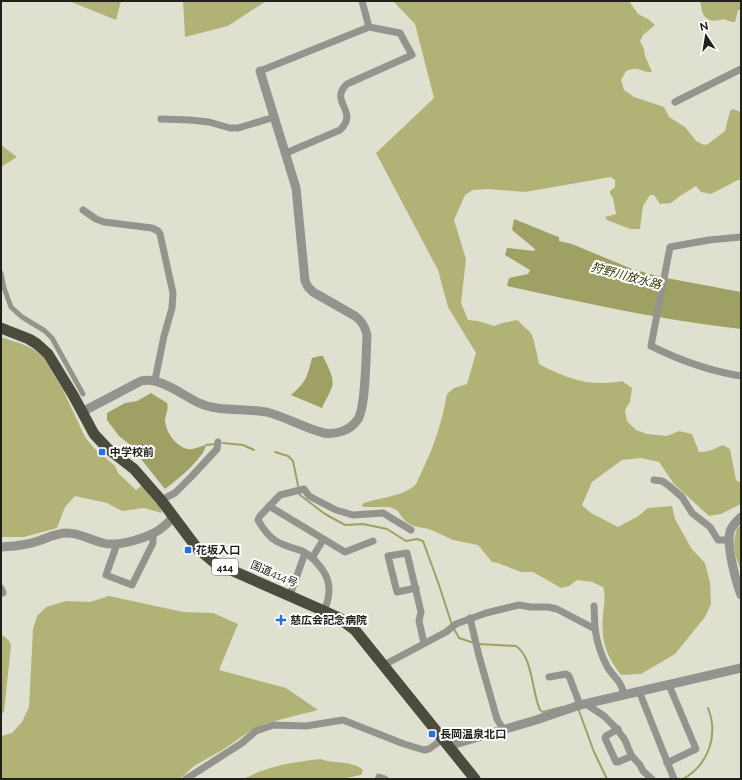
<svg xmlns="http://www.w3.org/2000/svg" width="742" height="780" font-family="Raleway,'Noto Sans JP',sans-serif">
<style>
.forest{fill:#b1b376}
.water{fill:#9ea064}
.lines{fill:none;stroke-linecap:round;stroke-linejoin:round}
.stream{stroke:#9ea064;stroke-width:2}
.pedestrian{stroke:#93948d;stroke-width:5}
.minor{stroke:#93948d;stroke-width:7}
.tertiary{stroke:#93948d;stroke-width:9}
.trunk{stroke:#4c4c3e;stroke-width:11}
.poi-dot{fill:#2a6fdb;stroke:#fff;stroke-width:1.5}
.labels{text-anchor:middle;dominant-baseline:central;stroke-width:4;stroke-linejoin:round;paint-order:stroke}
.shield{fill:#fff;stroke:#63635f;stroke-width:1}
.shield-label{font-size:10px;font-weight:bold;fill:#20201a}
.poi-label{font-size:11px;font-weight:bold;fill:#20201a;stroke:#fff;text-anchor:start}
.street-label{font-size:11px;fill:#20201a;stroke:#fff}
.water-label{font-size:12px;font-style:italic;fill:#373705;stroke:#fff}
</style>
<rect width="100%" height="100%" fill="#dfe0cf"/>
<g class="forest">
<polygon points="69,1 121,1 116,20"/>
<polygon points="183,1 266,1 228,26 185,37"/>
<path d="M 393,1 L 629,1 L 638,14 L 648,19 L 655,25 L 643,35 L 640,41 L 644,49 L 645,56 L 652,72 C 640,73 641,65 626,71 L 621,80 L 624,90 L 634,97 L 664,107 L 669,117 L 685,127 L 696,141 L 704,145 L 708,144 L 725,131 L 730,111 L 733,109 L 741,112 L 741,180 L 738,180 L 711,194 L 701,192 L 696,186 L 680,196 L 671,203 L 660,204 L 654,195 L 650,195 L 643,206 L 640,229 L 630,229 L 607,220 L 605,217 L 616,214 L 613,198 L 610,194 L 610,191 L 615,187 L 615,180 L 611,177 L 525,192 L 488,189 L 473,190 L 465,195 L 454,220 L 466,259 L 461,303 L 468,320 L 478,321 L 494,326 L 502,323 L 517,320 L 531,333 L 534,341 L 539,364 C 567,379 589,387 622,381 L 632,388 L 630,402 L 625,410 L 627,421 L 636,430 L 647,434 L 667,436 L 679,431 L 692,434 L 699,452 C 711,452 713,449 723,445 L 730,449 L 736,480 L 741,483 L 741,504 L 721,514 L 709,516 L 674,484 L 659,462 L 641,458 L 622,460 L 592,482 L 582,505 L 591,513 L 618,527 L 637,517 L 648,508 L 672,506 L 675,519 L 691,548 L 705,563 L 710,582 L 711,604 L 705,617 L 675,654 L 641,674 L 621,675 C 605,654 601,641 603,614 C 604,605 606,595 603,587 L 592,582 L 577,580 L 569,586 L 561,588 L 533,572 L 521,572 L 498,563 L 492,562 L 478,545 L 453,540 L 429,529 L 413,526 L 405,521 L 397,510 L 390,507 L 363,507 L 362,504 C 378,497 399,498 414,486 C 417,484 419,477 421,473 C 434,447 442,422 447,394 L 454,388 L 467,384 L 476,353 L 448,307 L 438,270 L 376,153 L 434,98 L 415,24 Z"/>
<path d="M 699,1 L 741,1 L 741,10 L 738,10 L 735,22 L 732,22 L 723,19 C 715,22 708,22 703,14 C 701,10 702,5 699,1 Z"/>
<polygon points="1,145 17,157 1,167"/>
<polygon points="1,337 22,344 33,349 43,357 63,390 85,437 94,448 115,466 118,473 136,490 142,485 160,507 162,513 144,508 122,511 107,503 75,496 65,507 57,528 24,537 1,537"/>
<path d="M 741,525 L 741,570 C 734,555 732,543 737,528 Z"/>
<polygon points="109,596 183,612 213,613 238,624 219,670 286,688 318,710 267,723 250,731 224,749 194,766 180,779 1,779 1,735 2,736 12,733 22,722 29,707 33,629 37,616 46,607 66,601 90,602"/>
<polygon points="4,636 9,641 11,645 4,712 1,714 1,637"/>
<path d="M 320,759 C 333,764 352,760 363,770 L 361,775 L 341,779 L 244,779 C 267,766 294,762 320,759 Z"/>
</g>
<g class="water">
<path d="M 514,219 L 556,236 L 559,237 L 559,241 L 572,244 L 632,269 L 661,277 L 741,292 L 741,329 C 662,320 584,303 507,286 L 509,278 L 528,274 L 530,270 L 505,255 L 507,248 L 534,251 L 535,249 L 512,230 Z"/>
<path d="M 320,356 L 323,356 C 327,366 335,377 332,387 C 330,393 325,401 322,408 L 291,395 C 306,382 307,378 312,358 Z"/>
<path d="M 151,393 L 167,403 C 169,410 165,415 165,421 C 166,432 176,447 188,449 C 193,450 201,446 206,445 C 204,458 176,481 165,489 L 129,444 L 119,436 L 107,420 L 107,413 L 125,403 L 137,401 Z"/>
</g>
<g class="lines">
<g class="stream">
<polyline points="223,443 243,445 254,450"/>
<polyline points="206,445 215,444"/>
<polyline points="275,452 288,456 293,461 300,495 325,514 345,525 363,524 387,529 406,541 417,539 423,541 439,585 452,625"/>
<polyline points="454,629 459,638 474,643"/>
<path d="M 478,644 L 516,646 C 533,657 532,693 540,710 L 543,712 L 562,707"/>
<polyline points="578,708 594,752 607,779"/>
<path d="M 683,779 C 708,765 719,736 708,708"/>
</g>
<polyline class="pedestrian" points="1,273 4,288 11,307 22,317 45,331 52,338 83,394"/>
<g class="minor">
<polyline points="362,1 369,27"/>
<path d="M 260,71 L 369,27 L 400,33 L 412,55 L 347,84 C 328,102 360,111 340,130 L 286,153"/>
<polyline points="675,102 741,69"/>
<polyline points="161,119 190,120 209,122 230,128 238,128 275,117"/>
<polyline points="83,210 96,219 104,222 152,228 158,231 160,234 173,293 172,308 164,336 155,380"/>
<path d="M 741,237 L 709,240 L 670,247 L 651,346 C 679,360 710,371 741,376"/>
<polyline points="654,480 662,481 668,485 682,497 692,513 710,527 718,540 729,540"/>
<polyline points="161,500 175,493 191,477 217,449 218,442"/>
<polyline points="269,506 345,552 373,541"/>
<polyline points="117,544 106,575 132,585 153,543 153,533"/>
<polyline points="312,558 323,540"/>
<polyline points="1,588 3,593"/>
<polyline points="416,588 397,592 388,556 407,553 421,612 419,621 424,643"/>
<polyline points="290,595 305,553"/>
<polyline points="594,606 595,629"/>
<path d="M 324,611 C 332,592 331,578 317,563 C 313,558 308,554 302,551 C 294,548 284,546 276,541 C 269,537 262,527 258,520 L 260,516 L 280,495 L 304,489 L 309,496 L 336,510 L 353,515 L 383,513 L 411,530"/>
<polyline points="470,618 479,656 497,719 503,729"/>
<path d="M 382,666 L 446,632 L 456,624 L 486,613 L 519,605 L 531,607 L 548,607 L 557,609 L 595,629 C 597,642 601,656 608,668 C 615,679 621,680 624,695"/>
<polyline points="549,677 566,674 569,676 580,705"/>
<polyline points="639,691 674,779"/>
<polyline points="586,704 604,716 616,728 625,740 631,755 640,765 643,771 652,779"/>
<polyline points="618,729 606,736 605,738 616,762 618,762 632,756"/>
<polyline points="667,763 696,749 669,685"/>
<polyline points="379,777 385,779"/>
<polyline points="186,779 242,743 256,731 273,725 306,726 343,720 404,744 424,750 429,749 443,739"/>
</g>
<g class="tertiary">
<path d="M 82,412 L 141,381 C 159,376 182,395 199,403 C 221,413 247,407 270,413 C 288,418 306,429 324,433 C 337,435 351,430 358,419 C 366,407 366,351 367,335 C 365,326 362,321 355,316 L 313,292 L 308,287 L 305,281 L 296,188 L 260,71"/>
<path d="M 741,517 C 737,521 731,526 730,532 C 726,544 736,582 741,595"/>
<path d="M 1,547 C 12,546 24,546 35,542 C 45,539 56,533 67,533 C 80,533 91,540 103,543 C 118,547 147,538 159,530 C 165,526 169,522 173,517"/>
<polyline points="448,746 536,720 580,705 741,668"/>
</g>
<polyline class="trunk" points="1,328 29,339 37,344 48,354 73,395 94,434 107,448 134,469 161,500 197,548 215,563 324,611 339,618 355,630 475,779"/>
</g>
<g class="poi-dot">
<rect x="98" y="448" width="8" height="8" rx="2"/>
<rect x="184" y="546" width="8" height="8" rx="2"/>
<path d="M279 614h4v4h4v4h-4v4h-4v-4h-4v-4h4z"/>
<rect x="428" y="730" width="8" height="8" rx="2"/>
</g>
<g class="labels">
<rect class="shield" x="212" y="559" width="26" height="16" rx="3"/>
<g class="shield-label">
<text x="225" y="567">414</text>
</g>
<g class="poi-label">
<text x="110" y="452">中学校前</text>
<text x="196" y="550">花坂入口</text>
<text x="290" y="620">慈広会記念病院</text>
<text x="440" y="734">長岡温泉北口</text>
</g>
<g class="street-label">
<text transform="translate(274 574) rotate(23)">国道414号</text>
</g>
<g class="water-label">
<text transform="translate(626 276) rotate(15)">狩野川放水路</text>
</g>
</g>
<rect width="742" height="780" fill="none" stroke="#20201a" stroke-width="4"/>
<g transform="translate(706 36) rotate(348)" stroke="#ffffff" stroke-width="3" paint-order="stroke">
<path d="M0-3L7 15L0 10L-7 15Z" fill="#20201a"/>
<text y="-6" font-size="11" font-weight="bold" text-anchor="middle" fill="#20201a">N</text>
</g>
</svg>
